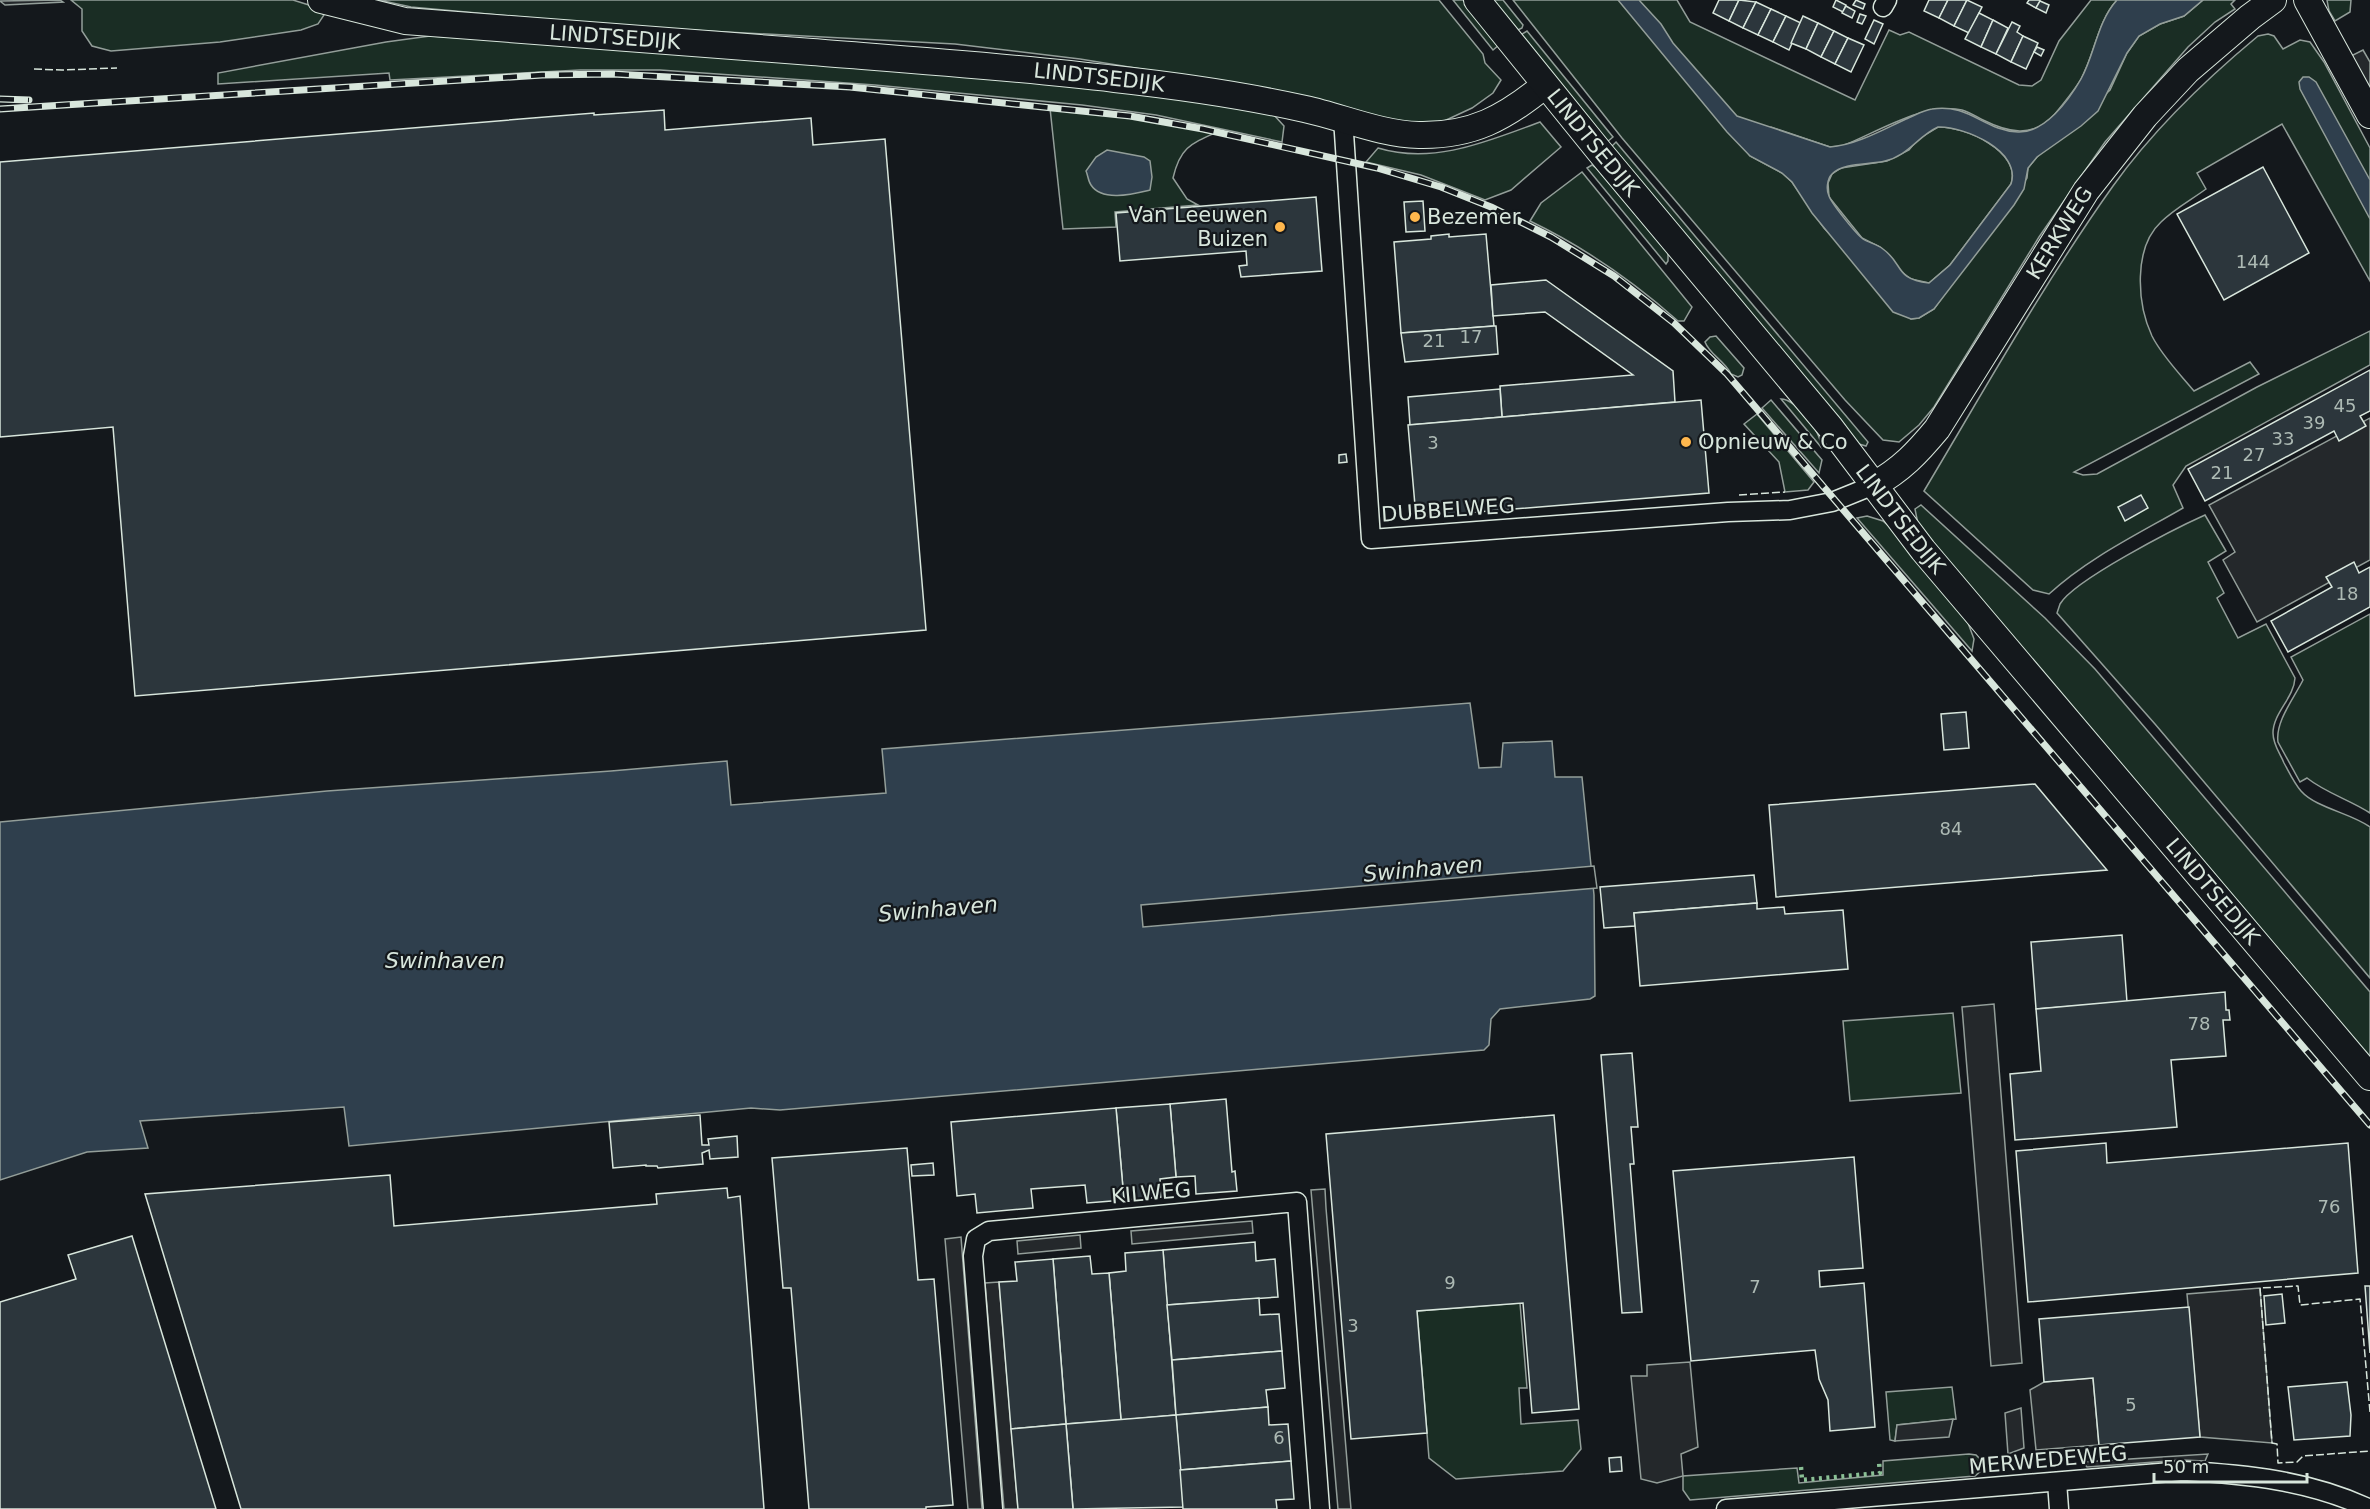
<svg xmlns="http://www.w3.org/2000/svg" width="2370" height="1509" font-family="'DejaVu Sans',sans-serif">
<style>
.green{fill:#1a2d24;stroke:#939e99;stroke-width:1.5}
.parking{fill:#24282b;stroke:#939e99;stroke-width:1.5}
.water{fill:#2f3f4d;stroke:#939e99;stroke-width:1.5;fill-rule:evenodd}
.pier{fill:#14181c;stroke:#939e99;stroke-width:1.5}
.building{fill:#2c363c;stroke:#d8e6dc;stroke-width:1.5}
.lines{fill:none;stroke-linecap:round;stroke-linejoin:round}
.street-casing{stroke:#d8e6dc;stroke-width:21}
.secondary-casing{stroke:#d8e6dc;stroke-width:28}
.street{stroke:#14181c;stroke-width:18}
.secondary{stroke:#14181c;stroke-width:26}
.rail-casing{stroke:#d8e6dc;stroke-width:7}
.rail{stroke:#14181c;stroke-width:4.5;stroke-dasharray:14;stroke-linecap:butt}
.hedge{stroke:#8ac095;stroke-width:4.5;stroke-dasharray:3 4.5;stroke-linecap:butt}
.fence{stroke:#d8e6dc;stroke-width:1.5;stroke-dasharray:8 3;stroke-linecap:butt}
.poi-dot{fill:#ffb74d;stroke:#14181c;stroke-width:2}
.labels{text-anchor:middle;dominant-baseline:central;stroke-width:4.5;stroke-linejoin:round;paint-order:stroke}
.number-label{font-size:18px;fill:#adbab4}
.street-label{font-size:21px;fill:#d8e6dc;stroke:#14181c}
.poi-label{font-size:21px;fill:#d8e6dc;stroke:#14181c;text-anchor:start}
.water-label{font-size:22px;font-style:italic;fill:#d8e6dc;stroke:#14181c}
</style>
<rect width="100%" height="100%" fill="#14181c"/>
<g class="green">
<polygon points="71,0 293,0 312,6 324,15 318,24 301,30 220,42 111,51 92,46 82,31 82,9"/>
<polygon points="379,0 1439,0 1483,54 1485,63 1501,80 1493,93 1472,108 1442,122 1385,125 1172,74 1080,59 955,44 632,27 411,7"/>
<polygon points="1453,0 1463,0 1499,45 1493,50"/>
<polygon points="1491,0 1503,0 1523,25 1522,28 1518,30"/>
<path d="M 1513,0 L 1677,0 L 1690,22 L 1855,100 L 1889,30 L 1900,35 L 1909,32 L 2019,85 L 2032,86 L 2041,80 L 2059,41 L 2091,0 L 2117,0 C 2097,22 2095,54 2081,79 C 2074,91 2063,104 2054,115 C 2033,139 2007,132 1983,120 C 1977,117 1969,112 1962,110 C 1923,102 1878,132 1842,146 L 1830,147 L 1771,127 L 1743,147 L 1750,156 L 1782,173 L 1792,182 L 1824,228 L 1911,319 L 1919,318 L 1934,309 L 2027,178 L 2028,168 L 2037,157 L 2110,90 L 2127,53 L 2139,36 L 2160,24 L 2184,16 L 2203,0 L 2235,0 L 2231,4 L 2235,9 L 2215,22 L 2188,47 L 2105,142 L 2039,237 L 1934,407 L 1919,425 L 1899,442 L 1883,440 L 1845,400 L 1622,138 Z"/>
<polygon points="2327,0 2351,0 2350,12 2335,21 2329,11"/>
<polygon points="1527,31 1613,137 1607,142 1519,36"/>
<path d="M 2268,34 L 2274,36 L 2283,49 L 2300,40 L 2310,42 L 2324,62 L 2370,148 L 2370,281 L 2282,124 L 2197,173 L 2206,189 C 2191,200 2174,209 2161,222 C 2133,248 2137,304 2152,336 C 2162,356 2180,374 2194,391 L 2250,362 L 2259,374 L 2074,472 L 2083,475 L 2097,474 L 2257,387 L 2370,331 L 2370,365 L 2186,466 L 2173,485 L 2183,508 C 2138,534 2088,558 2049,594 L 2033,590 L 1924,491 C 1985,389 2044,283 2113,186 C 2153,130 2205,80 2258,36 Z"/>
<polygon points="430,36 620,48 1180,94 1273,114 1284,126 1282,142 1156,115 1082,105 875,85 660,70 580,70 390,80 389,73 218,84 218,73 386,42"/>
<path d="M 1050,108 L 1139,116 L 1217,132 C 1190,144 1180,148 1173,178 L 1187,199 L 1198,205 L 1115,212 L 1116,227 L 1063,229 Z"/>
<path d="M 1540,122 L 1561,147 L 1511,190 L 1485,200 L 1421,175 L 1366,162 L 1378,148 C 1434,165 1488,141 1540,122 Z"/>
<path d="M 1938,127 C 1964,126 2022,151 2011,184 L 1950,265 L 1929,283 L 1911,279 L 1899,270 L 1880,247 L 1862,238 L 1829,197 L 1828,183 L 1832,174 L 1841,168 L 1887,161 L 1909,150 L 1918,139 Z"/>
<polygon points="1616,142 1868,442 1866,446 1859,444 1849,434 1611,147"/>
<polygon points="1592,165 1596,168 1668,253 1668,261 1666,264 1587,168"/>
<path d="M 1582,172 L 1692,307 L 1684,321 L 1678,321 C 1634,282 1584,247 1530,221 L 1541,203 Z"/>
<path d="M 1716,336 L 1744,368 L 1742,375 L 1738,377 L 1731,374 C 1725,361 1710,355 1705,342 L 1710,337 Z"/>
<path d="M 1781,399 C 1796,399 1822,432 1821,447 Z"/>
<polygon points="1771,400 1822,460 1819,473 1762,408"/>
<polygon points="1757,414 1814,482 1808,490 1785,492 1779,462 1744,424"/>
<polygon points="1921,505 2045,618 2095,669 2370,992 2370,1060 1944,557 1918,524 1915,509"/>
<path d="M 2205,515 L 2226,551 L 2208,562 L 2224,593 L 2217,598 L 2238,638 L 2266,624 L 2295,678 C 2294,698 2273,713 2273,733 C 2273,745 2280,753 2284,763 C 2289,772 2294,783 2301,791 C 2316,808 2351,813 2370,827 L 2370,978 L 2155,724 L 2057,613 C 2058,610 2059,607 2060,604 C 2074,580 2176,528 2205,515 Z"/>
<polygon points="1867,516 1883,521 1892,529 1968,623 1974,639 1972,651 1857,518"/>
<path d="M 2370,614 L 2370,813 C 2350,800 2326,793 2307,778 L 2300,782 L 2278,742 C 2275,722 2294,698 2303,680 L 2291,657 Z"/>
<polygon points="1953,1013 1961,1093 1850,1101 1843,1021"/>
<polygon points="1520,1303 1527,1388 1519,1388 1521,1424 1578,1420 1581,1449 1563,1471 1456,1479 1429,1458 1417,1311"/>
<polygon points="1952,1387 1956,1419 1897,1425 1895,1441 1890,1440 1886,1392"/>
<polygon points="1969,1454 1976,1455 1983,1462 1982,1470 1975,1476 1690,1500 1683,1490 1683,1476 1797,1468 1799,1483 1883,1475 1883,1461"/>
</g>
<g class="parking">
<polygon points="60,0 63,2 5,5 0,1"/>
<polygon points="2363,50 2370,62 2370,90 2351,56"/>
<polygon points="2370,418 2370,560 2257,622 2223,560 2235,552 2209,505"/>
<polygon points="1994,1004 2022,1363 1991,1366 1962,1007"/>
<polygon points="1325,1189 1326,1208 1351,1509 1338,1509 1311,1190"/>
<polygon points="1252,1221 1253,1233 1132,1244 1131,1231"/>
<polygon points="1080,1235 1081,1248 1018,1254 1017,1241"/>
<polygon points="961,1237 982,1509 968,1509 945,1239"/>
<polygon points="999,1282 1018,1509 1004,1509 985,1283"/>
<polygon points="2260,1288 2272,1443 2200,1437 2187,1294"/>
<polygon points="1690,1362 1698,1447 1681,1454 1683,1476 1657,1483 1641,1479 1631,1376 1647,1376 1647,1365"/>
<polygon points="2093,1378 2099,1445 2036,1450 2030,1390 2044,1382"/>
<polygon points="2021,1408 2024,1448 2008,1454 2005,1413"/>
<polygon points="1953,1419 1949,1437 1895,1441 1897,1425"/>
<polygon points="2208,1454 2205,1461 2182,1460 2087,1467 2083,1462"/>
</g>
<g class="water">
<path d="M 1618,0 L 1639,0 L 1661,24 L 1673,43 L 1737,116 L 1830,147 C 1856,145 1882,130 1906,119 C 1914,116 1923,110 1932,109 C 1969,103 1985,131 2018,132 C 2045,133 2069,100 2081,79 C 2095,54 2097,22 2117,0 L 2203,0 L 2184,16 L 2160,24 L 2139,36 L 2127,53 L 2098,111 L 2081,126 L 2037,157 L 2028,168 L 2024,189 L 2014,205 L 1934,309 L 1919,318 L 1911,319 L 1893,312 L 1812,213 L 1792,182 L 1782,173 L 1750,156 L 1727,132 ZM 1938,127 C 1964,126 2022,151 2011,184 L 1950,265 L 1929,283 C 1894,279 1904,264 1883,249 C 1877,244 1869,243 1863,239 C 1856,234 1832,204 1829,196 C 1826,190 1827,179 1832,174 C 1843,162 1870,165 1885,161 C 1908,156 1918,136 1938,127 Z"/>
<polygon points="2303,77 2309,77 2316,82 2370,180 2370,219 2300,89 2299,82"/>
<path d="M 1107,150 L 1144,157 L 1150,161 L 1152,177 L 1150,190 C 1133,194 1102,202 1091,185 C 1088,181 1088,175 1086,171 L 1096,157 Z"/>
<polygon points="1470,703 1479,768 1501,767 1503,743 1552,741 1555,777 1582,777 1594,895 1595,996 1590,999 1500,1009 1491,1019 1489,1045 1484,1050 780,1110 751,1108 349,1146 344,1107 140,1121 148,1148 87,1152 0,1180 0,822 327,791 611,771 727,761 731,805 886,793 882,749"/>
</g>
<polygon class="pier" points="1594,866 1597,888 1143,927 1141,905"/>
<g class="building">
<polygon points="1719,0 1739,0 1729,21 1713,13"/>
<polygon points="1739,0 1756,2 1743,28 1729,21"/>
<polygon points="1836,0 1846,5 1843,12 1833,7"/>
<polygon points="1856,0 1865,4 1863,9 1853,5"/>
<polygon points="1929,0 1948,0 1939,18 1924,11"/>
<polygon points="1948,0 1967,0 1954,26 1939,18"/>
<polygon points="1967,0 1982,7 1969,33 1954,26"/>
<polygon points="2029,0 2039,0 2040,1 2036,8 2027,3"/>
<polygon points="2040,1 2049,5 2046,13 2036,8"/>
<polygon points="1756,2 1771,9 1758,35 1743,28"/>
<polygon points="1846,6 1855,11 1852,18 1842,13"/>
<polygon points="1771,9 1786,16 1773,42 1758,35"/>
<polygon points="1979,13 1993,20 1981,47 1965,39"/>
<polygon points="1860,14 1866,16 1862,24 1857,22"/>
<polygon points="1786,16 1801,23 1789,50 1773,42"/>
<polygon points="1803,16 1818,23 1806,49 1791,43"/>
<polygon points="1874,20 1883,24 1874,44 1865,39"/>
<polygon points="1993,20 2008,28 1996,54 1981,47"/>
<polygon points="2012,22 2020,26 2017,32 2023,36 2011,62 1996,54"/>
<polygon points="1818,23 1834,31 1821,57 1806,49"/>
<polygon points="1834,31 1848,38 1835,64 1821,57"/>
<polygon points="2023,36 2038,43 2026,69 2011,62"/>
<polygon points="1848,38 1864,45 1851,72 1835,64"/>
<polygon points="2037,47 2044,50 2041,56 2034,52"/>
<polygon points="664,110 665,130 811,118 813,145 885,139 926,630 135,696 113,427 0,437 0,162 594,113 594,115"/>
<polygon points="2263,167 2309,253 2224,300 2177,214"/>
<polygon points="1316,197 1322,271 1241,277 1239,266 1247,265 1246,251 1120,261 1116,213"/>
<polygon points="1423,201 1425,231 1406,232 1404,202"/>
<polygon points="1449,234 1449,237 1486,234 1494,326 1401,333 1394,242 1431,239 1431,236"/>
<polygon points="1546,280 1673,371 1675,402 1502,417 1500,386 1633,375 1545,312 1493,316 1491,285"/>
<polygon points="1494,326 1496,326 1498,354 1405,362 1401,333"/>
<polygon points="2370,370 2370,411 2360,416 2366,426 2339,441 2334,431 2205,501 2188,469"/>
<polygon points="1500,389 1502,417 1410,425 1408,397"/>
<polygon points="1701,400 1709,493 1416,517 1408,425"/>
<polygon points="1346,454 1347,462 1339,463 1339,455"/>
<polygon points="2141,495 2148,508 2125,521 2118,507"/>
<polygon points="2354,562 2359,573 2370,567 2370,607 2288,652 2271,621 2332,587 2326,577"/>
<polygon points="1966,712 1969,748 1944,750 1941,714"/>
<polygon points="2035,784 2107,870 1776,897 1769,805"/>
<polygon points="1754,875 1757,903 1634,913 1635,926 1604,928 1600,887"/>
<polygon points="1757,903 1757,909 1784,907 1785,914 1843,910 1848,969 1640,986 1634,913"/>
<polygon points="2122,935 2127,1002 2036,1009 2031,942"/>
<polygon points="2225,992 2226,1010 2229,1010 2230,1020 2223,1020 2226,1056 2171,1060 2177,1127 2015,1140 2010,1074 2041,1071 2036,1009"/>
<polygon points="1632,1053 1638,1127 1631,1127 1634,1164 1630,1164 1642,1312 1622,1313 1601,1055"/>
<polygon points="1226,1099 1232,1172 1235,1171 1237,1191 1196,1194 1195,1176 1176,1177 1170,1104"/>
<polygon points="1170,1104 1176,1177 1160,1179 1161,1197 1124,1200 1116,1108"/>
<polygon points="1116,1108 1124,1200 1087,1203 1085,1185 1031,1189 1033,1208 977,1213 975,1194 957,1196 951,1122"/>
<polygon points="700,1115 702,1145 709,1145 708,1139 737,1136 738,1157 710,1159 709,1150 702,1153 703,1164 658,1168 657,1166 646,1166 646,1165 613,1168 609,1122"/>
<polygon points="1554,1115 1579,1409 1532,1413 1523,1303 1417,1311 1427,1433 1351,1439 1326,1134"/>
<polygon points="2106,1143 2107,1163 2348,1143 2358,1273 2028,1302 2016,1151"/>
<polygon points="907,1148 918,1280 934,1279 953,1505 926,1507 926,1509 809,1509 791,1288 783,1288 772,1158"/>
<polygon points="1854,1157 1863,1268 1819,1271 1820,1287 1864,1283 1875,1427 1830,1431 1828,1400 1819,1379 1815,1350 1691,1361 1673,1171"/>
<polygon points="933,1163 934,1175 912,1176 911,1165"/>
<polygon points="390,1175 394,1226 657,1204 656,1194 727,1188 728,1198 740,1196 764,1509 241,1509 145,1194"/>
<polygon points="132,1236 216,1509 0,1509 0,1302 76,1279 68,1255"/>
<polygon points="1255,1242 1256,1261 1275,1259 1278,1297 1167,1305 1163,1250"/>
<polygon points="1163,1250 1176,1415 1121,1420 1109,1273 1126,1271 1125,1253"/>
<polygon points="1090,1256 1092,1274 1109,1273 1121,1420 1066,1424 1053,1259"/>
<polygon points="1053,1259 1066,1424 1011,1429 999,1282 1017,1281 1015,1262"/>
<polygon points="2365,1286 2370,1286 2370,1353"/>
<polygon points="2282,1294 2285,1323 2266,1325 2264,1296"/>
<polygon points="1259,1298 1260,1315 1279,1314 1282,1351 1172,1360 1167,1305"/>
<polygon points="2189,1307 2200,1437 2099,1445 2093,1378 2044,1382 2039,1319"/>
<polygon points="1282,1351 1285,1388 1266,1390 1268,1407 1176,1415 1172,1360"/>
<polygon points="2347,1382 2351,1415 2350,1436 2294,1440 2288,1387"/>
<polygon points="1268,1407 1269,1425 1288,1424 1291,1461 1180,1470 1176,1415"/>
<polygon points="1176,1415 1184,1507 1073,1509 1066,1424"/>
<polygon points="1066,1424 1073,1509 1018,1509 1011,1429"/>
<polygon points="1621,1457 1622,1471 1610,1472 1609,1458"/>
<polygon points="1291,1461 1294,1499 1276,1500 1277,1509 1183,1509 1180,1470"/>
</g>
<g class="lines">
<defs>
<g id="street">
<polyline points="1883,7 1887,0"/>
<polyline points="1343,118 1371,539 1728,512 1790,510 1832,502 1874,485"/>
<polyline points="2057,1482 2059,1509"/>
<polyline points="993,1509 973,1256 976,1239 989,1231 1297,1202 1320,1509"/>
<path d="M 1726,1509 L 2183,1471 C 2247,1474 2311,1481 2370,1509"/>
</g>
<g id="secondary">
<path id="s1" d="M 321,0 L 405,21 C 541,32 677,42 812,52 C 913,60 1014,67 1115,79 C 1179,86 1242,95 1305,109 C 1342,117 1380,134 1419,135 C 1472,136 1505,118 1545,85"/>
<path id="s2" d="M 1477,0 L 1600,152 L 1830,427 L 1923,550 L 2370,1077"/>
<polyline points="2307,0 2370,115"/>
<path id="s3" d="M 1874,485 C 1902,469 1917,453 1937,429 L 2086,191 L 2145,116 L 2188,70 L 2250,17 L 2273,0"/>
</g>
</defs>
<use href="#street" class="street-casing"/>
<use href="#secondary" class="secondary-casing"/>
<use href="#street" class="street"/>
<use href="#secondary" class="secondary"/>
<defs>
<g id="rail">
<polyline points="0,99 29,100"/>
<polyline points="0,109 542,75 613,74 850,87 1130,116 1203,129 1377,168 1441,187 1491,207 1551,237 1614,276 1674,323 1727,374 2370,1125"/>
</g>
</defs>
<use href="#rail" class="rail-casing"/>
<use href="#rail" class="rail"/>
<polyline class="hedge" points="1801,1467 1802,1480 1880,1473 1879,1462"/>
<g class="fence">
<polyline points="34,69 62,70 117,68"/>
<polyline points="1739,495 1785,492"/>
<polyline points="2370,1412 2360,1299 2300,1305 2298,1286 2260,1288 2272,1443 2277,1444 2278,1463 2297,1462 2303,1456 2370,1451"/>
</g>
</g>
<g class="poi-dot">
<circle cx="1415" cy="217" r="6"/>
<circle cx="1280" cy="227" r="6"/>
<circle cx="1686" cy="442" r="6"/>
</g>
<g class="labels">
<g class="number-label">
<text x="2253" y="261">144</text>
<text x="1471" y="336">17</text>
<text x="1434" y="340">21</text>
<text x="2345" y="405">45</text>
<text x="2314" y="422">39</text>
<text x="2283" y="438">33</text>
<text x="1433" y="442">3</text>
<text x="2254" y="454">27</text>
<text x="2222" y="472">21</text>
<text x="2347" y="593">18</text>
<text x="1951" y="828">84</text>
<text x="2199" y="1023">78</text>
<text x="2329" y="1206">76</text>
<text x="1450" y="1282">9</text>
<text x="1755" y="1286">7</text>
<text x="1353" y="1325">3</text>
<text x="2131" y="1404">5</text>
<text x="1279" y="1437">6</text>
</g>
<g class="street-label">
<text stroke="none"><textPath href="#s1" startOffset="297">LINDTSEDIJK</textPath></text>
<text stroke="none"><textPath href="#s1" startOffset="783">LINDTSEDIJK</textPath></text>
<text stroke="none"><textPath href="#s2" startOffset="184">LINDTSEDIJK</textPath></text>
<text stroke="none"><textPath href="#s3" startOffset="316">KERKWEG</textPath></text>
<text transform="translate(1448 510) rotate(-4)">DUBBELWEG</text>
<text stroke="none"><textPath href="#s2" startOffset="670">LINDTSEDIJK</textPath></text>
<text stroke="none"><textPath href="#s2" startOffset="1156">LINDTSEDIJK</textPath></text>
<text transform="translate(1151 1193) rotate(-5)">KILWEG</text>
<text transform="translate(2048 1460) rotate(-5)">MERWEDEWEG</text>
</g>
<g class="poi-label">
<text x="1268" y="215" text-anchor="end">Van Leeuwen<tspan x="1268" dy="24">Buizen</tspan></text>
<text x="1427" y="217">Bezemer</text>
<text x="1698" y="442">Opnieuw &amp; Co</text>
</g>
<g class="water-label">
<text transform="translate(1423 869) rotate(-5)">Swinhaven</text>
<text transform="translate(938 909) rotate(-5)">Swinhaven</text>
<text x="445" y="960">Swinhaven</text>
</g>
</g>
<path d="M2154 1473v9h153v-9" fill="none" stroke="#d8e6dc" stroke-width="3"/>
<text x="2163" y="1473" font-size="18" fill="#d8e6dc" stroke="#14181c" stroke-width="4.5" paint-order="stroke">50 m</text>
</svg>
